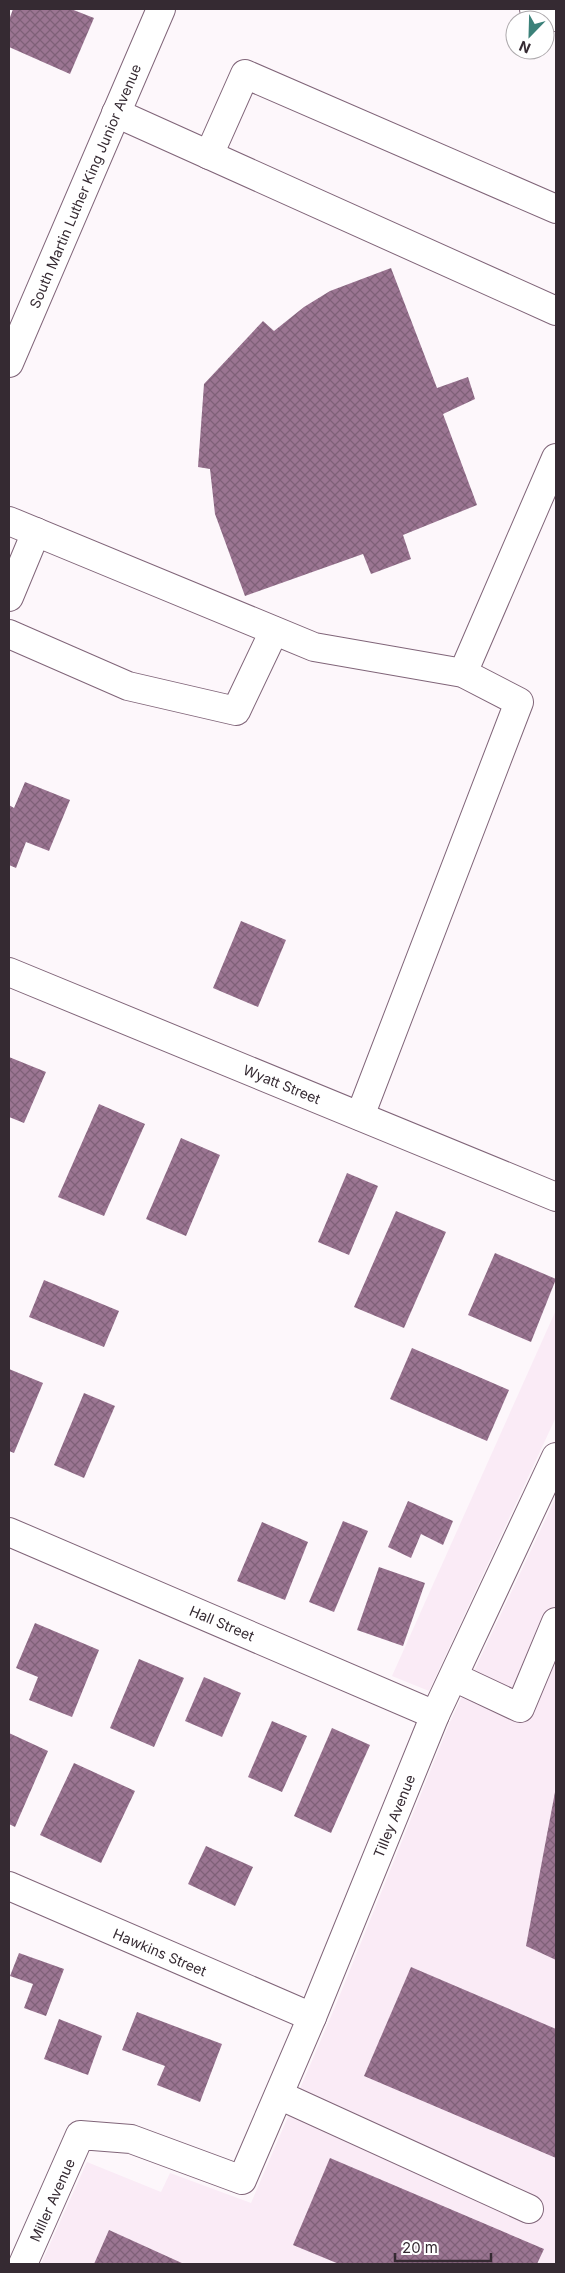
<svg xmlns="http://www.w3.org/2000/svg" width="565" height="2273" font-family="Inter,sans-serif">
<style>
.built{fill:#faebf6}
.building{fill:url(#building-cross-hatch)}
.lines{fill:none;stroke-linecap:round;stroke-linejoin:round}
.minor-casing{stroke:#806579;stroke-width:30}
.minor{stroke:#fff;stroke-width:28}
.labels{text-anchor:middle;dominant-baseline:central;stroke-width:4;stroke-linejoin:round;paint-order:stroke}
.street-label{font-size:14px;fill:#352a32;stroke:#fff}
</style>
<defs>
<pattern id="building-cross-hatch" width="8" height="8" patternUnits="userSpaceOnUse" patternTransform="scale(1.25)"><rect width="8" height="8" fill="#9b7592"/><path d="M0 0l8 8M0 8l8-8" fill="none" stroke="#7f6078"/></pattern>
</defs>
<rect width="100%" height="100%" fill="#fdf7fb"/>
<g class="built">
<polygon points="556,1310 556,1417 429,1691 392,1676"/>
<polygon points="556,1497 556,2264 41,2264 87,2162 161,2192 170,2173 251,2203 335,2007 450,1722"/>
</g>
<g class="building">
<polygon points="13,9 71,9 94,18 70,74 9,47 9,20"/>
<polygon points="391,268 437,388 468,377 475,399 443,414 477,505 403,535 411,559 371,574 363,554 245,596 215,514 210,469 198,467 204,384 263,321 274,331 304,307 330,291"/>
<polygon points="25,782 70,800 49,851 26,842 16,868 9,865 9,805 14,808"/>
<polygon points="241,921 286,940 258,1007 213,988"/>
<polygon points="9,1057 46,1072 24,1123 9,1117"/>
<polygon points="99,1104 145,1124 104,1216 58,1197"/>
<polygon points="181,1138 220,1155 186,1236 146,1219"/>
<polygon points="347,1173 378,1186 349,1255 318,1242"/>
<polygon points="396,1211 446,1232 404,1328 354,1307"/>
<polygon points="495,1253 556,1279 531,1342 468,1315"/>
<polygon points="44,1280 119,1311 104,1347 29,1317"/>
<polygon points="412,1348 509,1390 487,1441 390,1399"/>
<polygon points="9,1369 43,1383 14,1453 9,1451"/>
<polygon points="84,1393 115,1406 84,1478 54,1465"/>
<polygon points="408,1501 453,1521 443,1545 421,1534 411,1558 388,1547"/>
<polygon points="343,1521 368,1531 334,1612 309,1602"/>
<polygon points="262,1522 308,1542 285,1600 237,1581"/>
<polygon points="379,1567 425,1583 403,1646 357,1630"/>
<polygon points="35,1623 99,1650 72,1717 29,1700 38,1677 16,1668"/>
<polygon points="139,1659 184,1678 154,1747 110,1728"/>
<polygon points="204,1677 241,1693 222,1737 185,1721"/>
<polygon points="272,1721 307,1736 282,1792 248,1777"/>
<polygon points="332,1728 370,1745 331,1833 294,1816"/>
<polygon points="9,1733 48,1751 15,1827 9,1824"/>
<polygon points="74,1763 135,1791 101,1863 40,1835"/>
<polygon points="555,1792 556,1792 556,1960 526,1946"/>
<polygon points="206,1846 253,1867 235,1906 188,1884"/>
<polygon points="19,1953 64,1969 46,2016 24,2008 33,1984 10,1976"/>
<polygon points="411,1967 556,2029 556,2158 364,2076"/>
<polygon points="137,2012 222,2044 200,2102 157,2085 165,2066 122,2050"/>
<polygon points="59,2019 102,2036 88,2075 44,2059"/>
<polygon points="330,2158 544,2249 537,2264 339,2264 293,2245"/>
<polygon points="109,2230 184,2264 94,2264"/>
</g>
<g class="lines">
<defs>
<g id="minor">
<polyline points="534,9 556,17"/>
<polyline points="116,113 556,311"/>
<polyline points="209,155 245,74 556,209"/>
<polyline points="9,363 161,9"/>
<polyline points="9,521 314,647 463,673 519,702 360,1116"/>
<polyline points="9,597 36,532"/>
<polyline points="9,634 128,686 236,711 274,631"/>
<polyline points="463,673 556,458"/>
<polyline points="9,972 556,1197"/>
<polyline points="9,1532 435,1715"/>
<polyline points="454,1677 520,1708 556,1622"/>
<polyline points="9,1886 312,2017"/>
<polyline points="279,2095 529,2209"/>
<polyline points="23,2264 80,2135 131,2139 242,2180 312,2017 435,1715 556,1457"/>
</g>
</defs>
<use href="#minor" class="minor-casing"/>
<use href="#minor" class="minor"/>
</g>
<g class="labels">
<g class="street-label">
<text transform="translate(85 186) rotate(-67)">South Martin Luther King Junior Avenue</text>
<text transform="translate(282 1084) rotate(22)">Wyatt Street</text>
<text transform="translate(222 1623) rotate(23)">Hall Street</text>
<text transform="translate(394 1816) rotate(-68)">Tilley Avenue</text>
<text transform="translate(160 1952) rotate(23)">Hawkins Street</text>
<text transform="translate(52 2200) rotate(-66)">Miller Avenue</text>
</g>
</g>
<rect width="565" height="2273" fill="none" stroke="#352a32" stroke-width="20"/>
<g transform="translate(530 35) rotate(203)"><circle r="24" fill="#ffffff" stroke="#aeaaad"/>
<path d="M0-4L9 19L0 12L-9 19Z" fill="#3b8179"/>
<text y="-8" font-size="14" font-weight="bold" text-anchor="middle" fill="#352a32">N</text>
</g>
<path d="M395 2253v8h96v-8" fill="none" stroke="#352a32" stroke-width="2.5"/>
<text x="402" y="2253" font-size="15" fill="#352a32" stroke="#ffffff" stroke-width="4" paint-order="stroke">20 m</text>
</svg>
